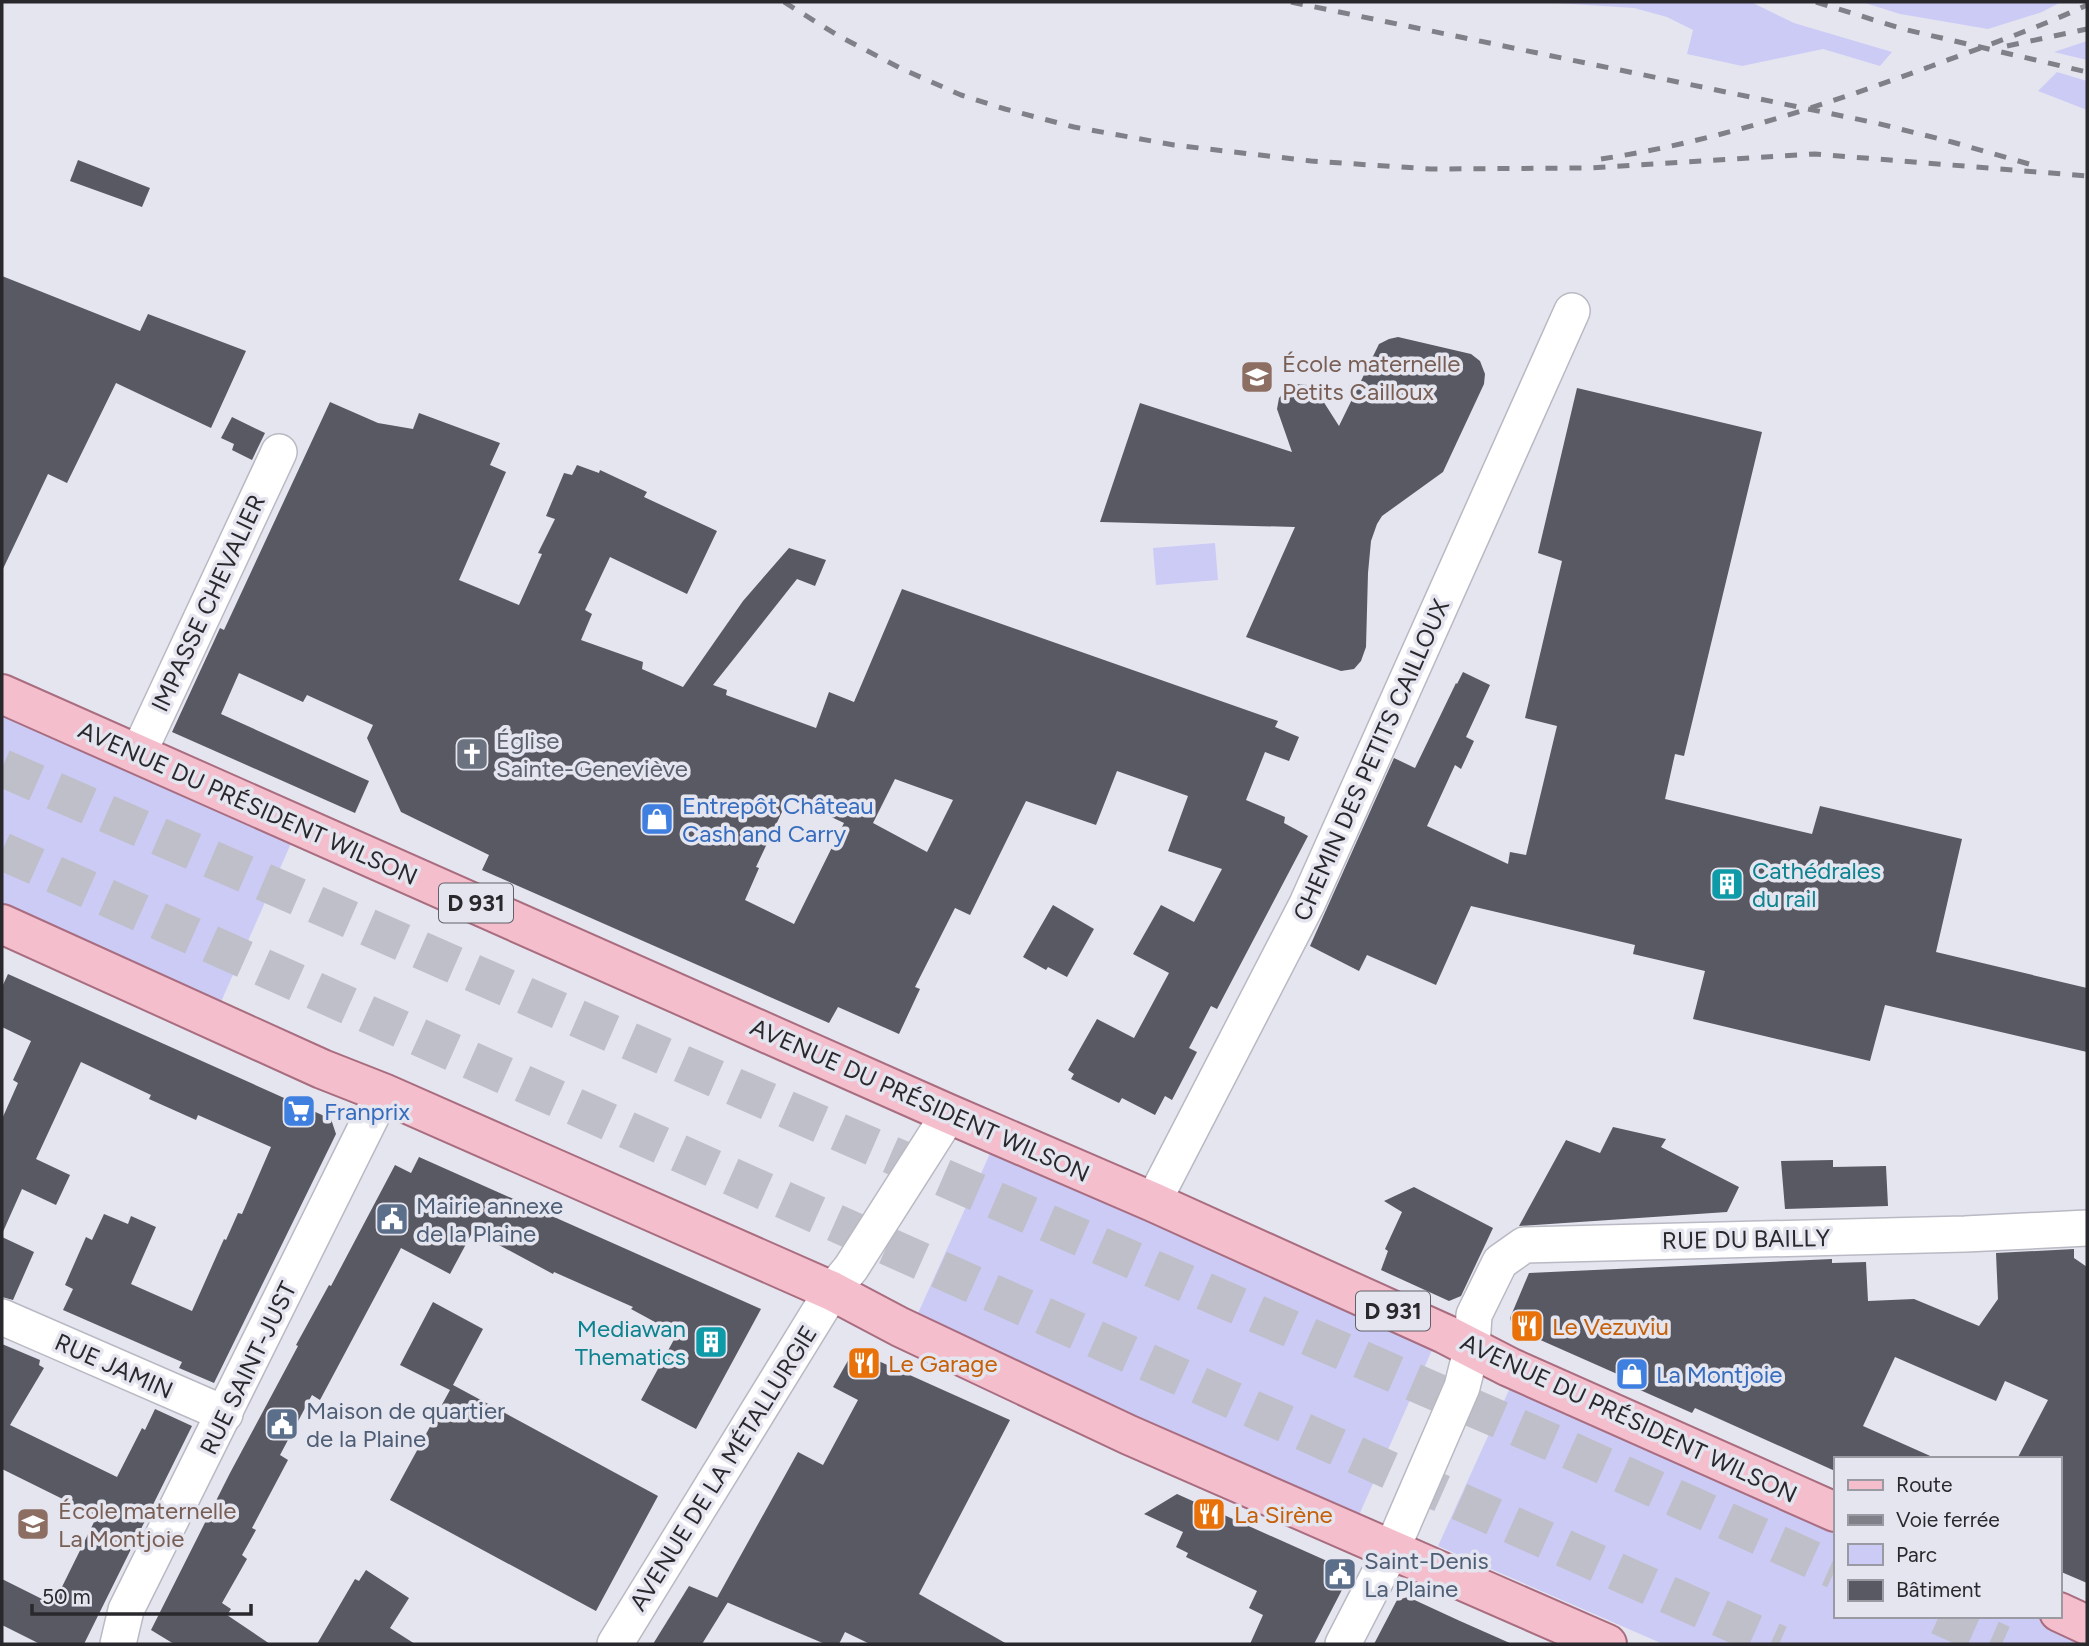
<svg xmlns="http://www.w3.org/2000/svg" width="2089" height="1646" font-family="Figtree,sans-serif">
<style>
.green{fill:#cccbf6}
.building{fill:#595963;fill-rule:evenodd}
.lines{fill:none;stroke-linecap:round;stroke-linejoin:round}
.highway-tunnel{stroke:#bfbfc9;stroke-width:38;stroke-dasharray:38 19;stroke-linecap:butt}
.minor-casing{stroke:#b9b9c4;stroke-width:38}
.major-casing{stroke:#a86d7f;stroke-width:42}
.minor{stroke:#fff;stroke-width:35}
.major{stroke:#f4becd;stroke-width:38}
.rail{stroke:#808088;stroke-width:5;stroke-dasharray:12 12;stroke-linecap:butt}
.labels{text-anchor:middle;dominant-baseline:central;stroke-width:7;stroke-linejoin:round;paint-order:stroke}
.shield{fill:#e5e5f0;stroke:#616168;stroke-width:2}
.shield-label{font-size:23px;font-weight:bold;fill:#29292d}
.education-label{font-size:24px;fill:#785e54;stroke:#e5e5f0;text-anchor:start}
.street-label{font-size:24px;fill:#29292d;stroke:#e5e5f0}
.worship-label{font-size:24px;fill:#5b616d;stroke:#e5e5f0;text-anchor:start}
.shop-label{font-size:24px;fill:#366cbe;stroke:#e5e5f0;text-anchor:start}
.culture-label{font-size:24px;fill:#0d838f;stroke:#e5e5f0;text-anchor:start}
.service-label{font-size:24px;fill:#4e5e75;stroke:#e5e5f0;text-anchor:start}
.food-label{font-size:24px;fill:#c56008;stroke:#e5e5f0;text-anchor:start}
</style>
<rect width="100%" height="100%" fill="#e5e5f0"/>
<g class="green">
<polygon points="1540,2 1751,2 1794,23 1892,52 1880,66 1823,49 1742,66 1687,54 1693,30 1667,17 1634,8"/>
<polygon points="1862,2 2061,2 2042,12 1988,29 1900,14"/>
<polygon points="2087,41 2087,60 2054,52"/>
<polygon points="2057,72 2087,81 2087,110 2038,91"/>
<polygon points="1215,543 1218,580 1156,585 1153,548"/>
<polygon points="2,709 293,839 220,1004 2,907"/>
<polygon points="992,1149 1433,1348 1359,1515 915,1320"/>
<polygon points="1514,1379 1835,1525 1835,1616 2036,1616 2087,1640 2087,1644 1663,1644 1438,1546"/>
</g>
<g class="building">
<polygon points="78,160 150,188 142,207 70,181"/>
<polygon points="2,276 140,331 148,314 246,351 211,428 116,383 67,483 48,474 2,571"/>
<polygon points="1398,337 1471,354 1480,361 1485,374 1484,384 1443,472 1382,516 1377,524 1371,541 1368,573 1366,647 1361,661 1354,669 1341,671 1246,637 1295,527 1100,522 1140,403 1292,452 1277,409 1279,398 1286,390 1295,384 1307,385 1316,390 1339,426 1379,344 1389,339"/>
<polygon points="1577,388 1762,432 1684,756 1675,754 1665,799 1812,834 1820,806 1962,839 1936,952 2087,988 2087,1052 1885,1005 1870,1061 1693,1019 1705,971 1633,954 1635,945 1471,906 1436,985 1367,955 1359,971 1310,946 1394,758 1415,768 1456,683 1457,684 1463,672 1490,685 1466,737 1474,741 1461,769 1455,765 1427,826 1508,864 1510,852 1526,855 1557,726 1525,718 1562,561 1538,553"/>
<path d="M 330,402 L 378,423 L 413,429 L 419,413 L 500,443 L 490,465 L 506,472 L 459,580 L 519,605 L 542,554 L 538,553 L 555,519 L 546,516 L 564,473 L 572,475 L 577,465 L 599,473 L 600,470 L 647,492 L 644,497 L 717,531 L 687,594 L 610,557 L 585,610 L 592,614 L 581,640 L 643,662 L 642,669 L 683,687 L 743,601 L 789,548 L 826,560 L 815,586 L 797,579 L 713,685 L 727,690 L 726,695 L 816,728 L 829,692 L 854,702 L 902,589 L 1278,721 L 1275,727 L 1299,737 L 1289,761 L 1265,752 L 1246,800 L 1285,817 L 1284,823 L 1308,836 L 1217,1009 L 1211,1006 L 1189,1048 L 1197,1052 L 1172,1100 L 1165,1096 L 1155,1115 L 1122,1098 L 1119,1103 L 1071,1079 L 1074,1074 L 1068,1070 L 1097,1019 L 1134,1038 L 1169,973 L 1133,954 L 1161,905 L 1194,922 L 1222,869 L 1168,851 L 1188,796 L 1117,771 L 1096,825 L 1026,801 L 970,915 L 955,908 L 915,987 L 920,989 L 899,1034 L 838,1007 L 829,1023 L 482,870 L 489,855 L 401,812 L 367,738 L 373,725 L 307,695 L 303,702 L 239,673 L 221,714 L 369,781 L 355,813 L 172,732 L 220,628 L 224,630 ZM 895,779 L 953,800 L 927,852 L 873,823 ZM 789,797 L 844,823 L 794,924 L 745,900 L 759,868 L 756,867 Z"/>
<polygon points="232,417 265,433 252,460 232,450 234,444 221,438"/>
<polygon points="1053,905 1094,929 1067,977 1048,967 1046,970 1023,957"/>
<polygon points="8,974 331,1119 336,1134 214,1383 179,1368 182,1362 63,1310 73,1289 65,1285 86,1237 92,1240 104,1214 128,1224 131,1216 156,1227 131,1284 192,1311 224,1239 226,1240 238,1213 242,1214 271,1147 198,1115 196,1120 149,1099 151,1095 81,1062 36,1159 70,1175 56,1205 22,1189 2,1234 2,1119 18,1083 13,1080 31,1041 2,1027 2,987"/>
<polygon points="1613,1127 1666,1139 1661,1147 1739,1187 1727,1212 1519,1226 1566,1140 1600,1153"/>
<polygon points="419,1157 761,1309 696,1429 641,1400 677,1334 631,1309 633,1307 554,1272 553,1274 473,1231 450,1274 401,1248 320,1400 312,1395 280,1455 288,1460 252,1528 256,1530 242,1555 247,1559 222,1603 231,1609 227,1615 270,1644 174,1644 151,1630 230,1473 298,1346 296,1345 329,1285 331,1286 395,1165 411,1173"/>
<polygon points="1833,1160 1833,1167 1886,1166 1888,1206 1785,1209 1781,1161"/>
<polygon points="1414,1187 1493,1228 1461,1296 1449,1301 1381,1270 1388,1251 1385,1249 1402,1212 1384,1201"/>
<polygon points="2,1237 34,1252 13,1300 2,1297"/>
<polygon points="2074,1249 2074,1258 2087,1267 2087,1583 2059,1571 2059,1459 2017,1459 2048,1400 2005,1381 1996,1401 1895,1357 1863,1426 1937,1459 1835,1459 1835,1471 1695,1408 1692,1413 1622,1382 1624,1377 1513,1328 1510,1318 1529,1273 1832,1259 1832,1263 1866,1262 1868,1301 1914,1299 1979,1326 1998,1299 1996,1253"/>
<polygon points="433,1302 483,1329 453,1385 658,1496 596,1611 390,1500 450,1390 400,1365"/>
<polygon points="2,1344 40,1360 39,1365 44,1368 10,1425 117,1477 142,1428 145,1430 155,1409 192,1426 84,1644 40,1644 2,1625 2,1579 48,1602 53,1593 58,1595 97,1516 2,1469"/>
<polygon points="854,1350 1010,1420 919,1594 1007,1644 870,1644 845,1632 839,1644 825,1644 717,1598 798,1452 823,1465 858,1400 833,1387"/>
<polygon points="1177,1494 1336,1565 1344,1586 1314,1644 1250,1644 1263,1615 1249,1608 1257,1591 1186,1557 1188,1553 1176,1547 1183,1532 1144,1514"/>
<polygon points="366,1570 409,1598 390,1628 415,1644 317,1644 355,1579 359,1581"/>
<polygon points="689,1586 728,1602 702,1644 653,1644"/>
<polygon points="1408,1597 1460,1621 1512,1644 1374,1644 1397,1600"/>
</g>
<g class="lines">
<g class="highway-tunnel">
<polyline points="2,768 1558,1445 1835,1570"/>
<polyline points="2,851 1779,1644"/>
<polyline points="1939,1616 2002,1644"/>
</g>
<defs>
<g id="minor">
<polyline points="138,754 279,452"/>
<polyline points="1153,1202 1307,904 1572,311"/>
<polyline points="2,1317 225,1414"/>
<polyline points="118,1644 126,1610 383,1093"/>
<polyline points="615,1644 832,1291 851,1268 949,1114"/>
<polyline points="1343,1644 1391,1551 1462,1387 1472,1347 1474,1315 1500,1262 1524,1245 1965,1234 2087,1228"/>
</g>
<g id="major">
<polyline points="2,694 949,1114 1153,1202 1445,1334 1509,1367 1835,1512"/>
<polyline points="2,924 322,1069 383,1093 832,1291 900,1327 1129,1435 1607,1644"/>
<polyline points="2059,1612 2087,1625"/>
</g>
</defs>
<use href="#minor" class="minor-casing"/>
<use href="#major" class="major-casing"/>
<use href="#minor" class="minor"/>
<use href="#major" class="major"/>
<g class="rail">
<polyline points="784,2 837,35 902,69 961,95 1005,109 1074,127 1174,145 1311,161 1431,169 1589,168 1815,154 2087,176"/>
<polyline points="1291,2 1876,123 1952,142 2029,164"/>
<polyline points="1816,2 1903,29 2087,72"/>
<polyline points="2007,46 2087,29"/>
<path d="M 1601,159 C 1714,142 1822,106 1929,67 C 1982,47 2036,29 2087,5"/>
</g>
</g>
<defs>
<symbol id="school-square" viewBox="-11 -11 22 22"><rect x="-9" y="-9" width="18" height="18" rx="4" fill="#8d6e63" stroke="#e5e5f0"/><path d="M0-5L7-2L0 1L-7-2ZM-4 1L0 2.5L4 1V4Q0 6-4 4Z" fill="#fff"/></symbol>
<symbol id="church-square" viewBox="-11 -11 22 22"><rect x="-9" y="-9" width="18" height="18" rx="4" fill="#6b7280" stroke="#e5e5f0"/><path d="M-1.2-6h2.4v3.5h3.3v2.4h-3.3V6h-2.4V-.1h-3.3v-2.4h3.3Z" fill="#fff"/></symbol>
<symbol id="shop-square" viewBox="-11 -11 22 22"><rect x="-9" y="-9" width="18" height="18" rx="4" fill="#3f7fe0" stroke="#e5e5f0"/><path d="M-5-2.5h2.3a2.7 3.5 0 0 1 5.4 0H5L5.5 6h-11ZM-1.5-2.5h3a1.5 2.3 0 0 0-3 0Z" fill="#fff"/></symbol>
<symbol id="building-square" viewBox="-11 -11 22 22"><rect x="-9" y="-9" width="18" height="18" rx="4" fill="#0f9aa8" stroke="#e5e5f0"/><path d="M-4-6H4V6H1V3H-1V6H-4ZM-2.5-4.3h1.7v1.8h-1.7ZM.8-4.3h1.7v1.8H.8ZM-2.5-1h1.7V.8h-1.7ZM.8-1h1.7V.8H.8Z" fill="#fff"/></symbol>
<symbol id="supermarket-square" viewBox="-11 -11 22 22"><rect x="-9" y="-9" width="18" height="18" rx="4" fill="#3f7fe0" stroke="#e5e5f0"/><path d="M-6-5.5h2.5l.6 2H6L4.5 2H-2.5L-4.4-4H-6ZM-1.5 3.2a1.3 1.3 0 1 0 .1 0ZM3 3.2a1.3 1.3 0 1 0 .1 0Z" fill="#fff"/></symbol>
<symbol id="civic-square" viewBox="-11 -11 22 22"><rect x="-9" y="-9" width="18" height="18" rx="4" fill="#5c6f8a" stroke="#e5e5f0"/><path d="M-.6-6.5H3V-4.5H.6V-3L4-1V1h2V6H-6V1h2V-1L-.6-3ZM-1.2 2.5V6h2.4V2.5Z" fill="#fff"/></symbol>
<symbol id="restaurant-square" viewBox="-11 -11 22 22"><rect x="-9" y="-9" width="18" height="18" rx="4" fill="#e8710a" stroke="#e5e5f0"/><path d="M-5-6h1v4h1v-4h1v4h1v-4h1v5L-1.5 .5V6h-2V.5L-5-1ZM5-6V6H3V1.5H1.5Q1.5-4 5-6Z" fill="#fff"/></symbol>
</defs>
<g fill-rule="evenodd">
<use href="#school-square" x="1238" y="358" width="38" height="38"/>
<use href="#church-square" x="453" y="735" width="38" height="38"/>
<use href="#shop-square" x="638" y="800" width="38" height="38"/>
<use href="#building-square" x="1708" y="865" width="38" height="38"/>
<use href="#supermarket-square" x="280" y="1092" width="38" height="38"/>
<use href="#civic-square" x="373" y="1200" width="38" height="38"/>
<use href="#restaurant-square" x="1508" y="1307" width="38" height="38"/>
<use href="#building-square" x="692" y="1323" width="38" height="38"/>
<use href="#restaurant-square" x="845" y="1344" width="38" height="38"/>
<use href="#shop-square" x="1613" y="1355" width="38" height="38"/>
<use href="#civic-square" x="263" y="1405" width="38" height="38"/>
<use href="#restaurant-square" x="1190" y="1495" width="38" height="38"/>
<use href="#school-square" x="14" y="1505" width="38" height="38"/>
<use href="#civic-square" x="1321" y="1555" width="38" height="38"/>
</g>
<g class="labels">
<g class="shield">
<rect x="439" y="883.5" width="74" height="39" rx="5"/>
<rect x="1356" y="1291.5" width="74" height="39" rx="5"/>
</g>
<g class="shield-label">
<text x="476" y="903">D 931</text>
<text x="1393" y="1311">D 931</text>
</g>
<g class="education-label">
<text x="1282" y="363">École maternelle<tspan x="1282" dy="28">Petits Cailloux</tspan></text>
<text x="58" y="1510">École maternelle<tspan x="58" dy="28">La Montjoie</tspan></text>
</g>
<g class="street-label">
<text transform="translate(208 603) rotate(-65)">IMPASSE CHEVALIER</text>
<text transform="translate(1371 760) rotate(-66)">CHEMIN DES PETITS CAILLOUX</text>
<text transform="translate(248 803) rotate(24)">AVENUE DU PRÉSIDENT WILSON</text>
<text transform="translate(920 1100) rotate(24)">AVENUE DU PRÉSIDENT WILSON</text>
<text transform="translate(1746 1239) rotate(-1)">RUE DU BAILLY</text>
<text transform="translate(114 1366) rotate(24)">RUE JAMIN</text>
<text transform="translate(248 1368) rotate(-64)">RUE SAINT-JUST</text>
<text transform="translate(1629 1418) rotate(25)">AVENUE DU PRÉSIDENT WILSON</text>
<text transform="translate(723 1468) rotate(-58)">AVENUE DE LA MÉTALLURGIE</text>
</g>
<g class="worship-label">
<text x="496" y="740">Église<tspan x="496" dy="28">Sainte-Geneviève</tspan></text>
</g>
<g class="shop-label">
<text x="682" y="805">Entrepôt Château<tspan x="682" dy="28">Cash and Carry</tspan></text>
<text x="324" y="1111">Franprix</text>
<text x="1656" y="1374">La Montjoie</text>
</g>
<g class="culture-label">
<text x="1752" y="870">Cathédrales<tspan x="1752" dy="28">du rail</tspan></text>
<text x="686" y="1328" text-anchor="end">Mediawan<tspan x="686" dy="28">Thematics</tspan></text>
</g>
<g class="service-label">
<text x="416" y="1205">Mairie annexe<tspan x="416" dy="28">de la Plaine</tspan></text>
<text x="306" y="1410">Maison de quartier<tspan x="306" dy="28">de la Plaine</tspan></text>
<text x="1364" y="1560">Saint-Denis<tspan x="1364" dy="28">La Plaine</tspan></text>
</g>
<g class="food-label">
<text x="1552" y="1326">Le Vezuviu</text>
<text x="888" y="1363">Le Garage</text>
<text x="1234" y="1514">La Sirène</text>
</g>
</g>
<rect width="2089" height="1646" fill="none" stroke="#29292d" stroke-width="7"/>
<rect x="1834" y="1457" width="228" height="161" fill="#e5e5f0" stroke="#9a9aa2" stroke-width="2"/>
<rect x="1848" y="1480" width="35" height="10" fill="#f4becd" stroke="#9a9aa2" stroke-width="2"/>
<text x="1896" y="1492" font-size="21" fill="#29292d">Route</text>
<rect x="1848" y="1515" width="35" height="10" fill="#808088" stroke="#9a9aa2" stroke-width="2"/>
<text x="1896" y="1527" font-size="21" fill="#29292d">Voie ferrée</text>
<rect x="1848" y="1544" width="35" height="21" fill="#cccbf6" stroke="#9a9aa2" stroke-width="2"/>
<text x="1896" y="1562" font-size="21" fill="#29292d">Parc</text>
<rect x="1848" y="1580" width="35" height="21" fill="#595963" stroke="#9a9aa2" stroke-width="2"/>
<text x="1896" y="1597" font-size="21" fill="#29292d">Bâtiment</text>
<path d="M32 1604v10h219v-10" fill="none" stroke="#29292d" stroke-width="3.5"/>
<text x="42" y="1604" font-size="21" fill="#29292d" stroke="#e5e5f0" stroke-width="5" paint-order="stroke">50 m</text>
</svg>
